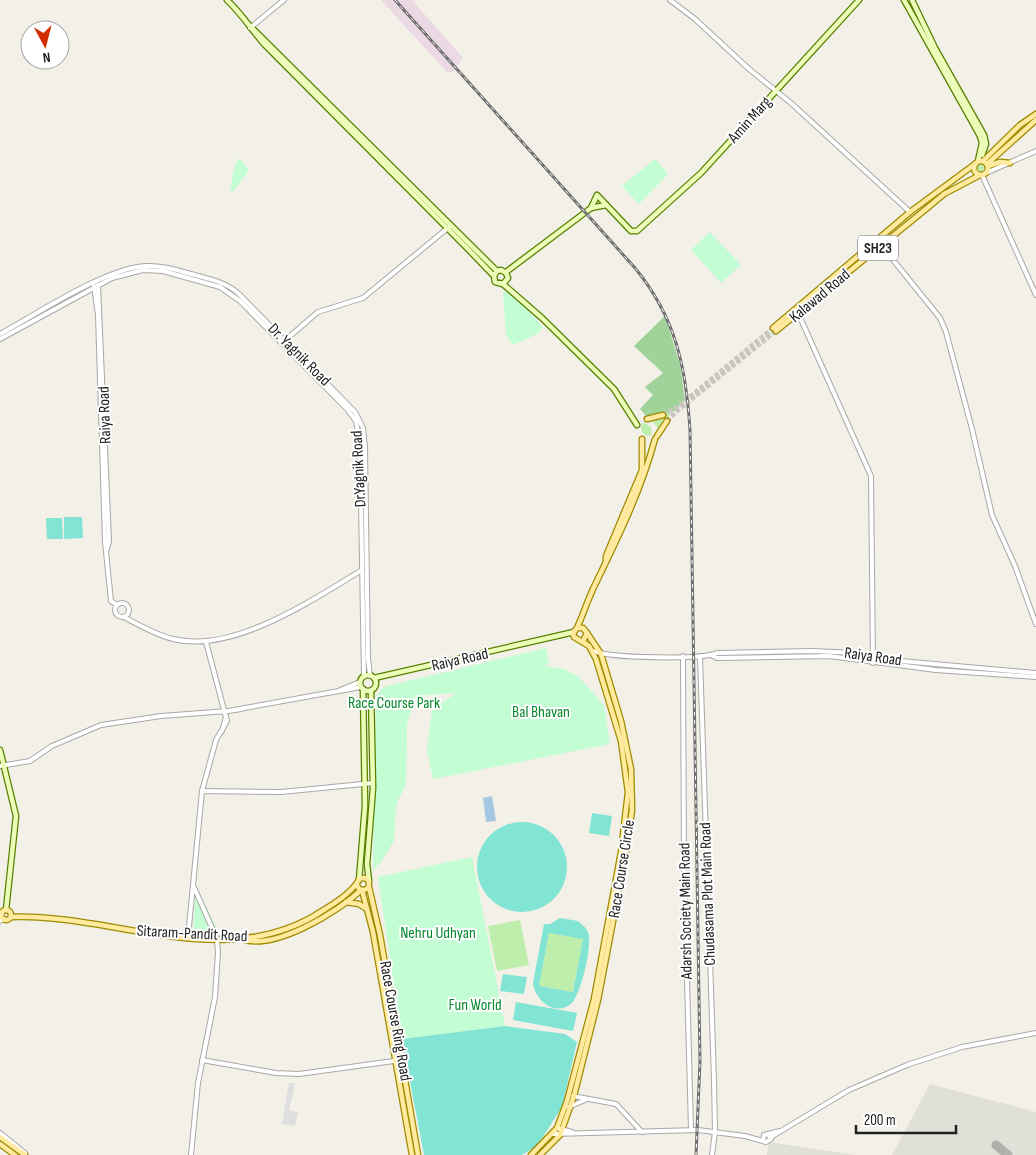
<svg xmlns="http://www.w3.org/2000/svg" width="1036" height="1155" font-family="'Sofia Sans Condensed',sans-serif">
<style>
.residential{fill:#dfdede}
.industrial{fill:#ebd9e4}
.airport{fill:#e1e0d8}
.grass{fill:#beeeab}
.forest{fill:#9fd39a}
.park{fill:#c3fdd4}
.pitch{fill:#82e4d3;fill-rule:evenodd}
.water{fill:#a6c7e1}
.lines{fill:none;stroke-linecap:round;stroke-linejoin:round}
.taxiway{stroke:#b0b0ab;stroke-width:9}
.primary-tunnel{stroke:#c8c7bf;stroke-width:4.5;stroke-dasharray:4.5 2;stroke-linecap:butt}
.tertiary-casing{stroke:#a8a8a8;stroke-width:6}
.secondary-casing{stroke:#578000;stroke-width:7}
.primary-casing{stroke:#9e8b00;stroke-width:7}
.tertiary{stroke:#fff;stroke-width:4}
.secondary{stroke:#ecfdba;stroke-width:4.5}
.primary{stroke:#ffea9f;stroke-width:4.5}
.rail-casing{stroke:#6f6f6f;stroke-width:3}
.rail{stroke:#fff;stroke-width:1;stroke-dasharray:4;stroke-linecap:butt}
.labels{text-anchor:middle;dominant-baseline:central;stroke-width:4;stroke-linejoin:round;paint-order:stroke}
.shield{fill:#fff;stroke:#646464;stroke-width:1}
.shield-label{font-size:15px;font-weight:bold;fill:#212121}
.street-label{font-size:16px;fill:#212121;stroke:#fff}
.park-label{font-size:16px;fill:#06882c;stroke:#fff}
</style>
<rect width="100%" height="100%" fill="#f2f0e7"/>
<polygon class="residential" points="289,1083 295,1083 289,1110 298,1112 295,1126 282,1124"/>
<polygon class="industrial" points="381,0 412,0 463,58 454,71 448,73"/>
<g class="airport">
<polygon points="930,1084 1036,1112 1036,1155 892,1155"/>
<polygon points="769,1142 855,1155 767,1155"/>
</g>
<g class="grass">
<circle cx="981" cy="168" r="5.5"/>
<polygon points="672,412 659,430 650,418"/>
<path d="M 643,422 L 651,427 L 652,435 L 647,436 C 641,434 640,427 643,422 Z"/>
<polygon points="520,920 529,965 497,971 488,926"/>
<polygon points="549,933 583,939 573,992 539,986"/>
</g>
<polygon class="forest" points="665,316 680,364 685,400 675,411 648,418 640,409 653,395 645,387 663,373 634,346"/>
<g class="park">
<polygon points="240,158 249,170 234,191 230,191 235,164"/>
<polygon points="655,159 668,174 639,204 622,186"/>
<polygon points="710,232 741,265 721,283 691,250"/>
<polygon points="503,292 511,292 543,327 537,334 513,345 506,335"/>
<polygon points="546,648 549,664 542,666 564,669 579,677 604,705 610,744 433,779 427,750 432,710 456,693 415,696 407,725 406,784 396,805 394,841 381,862 373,870 376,696 383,687"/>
<polygon points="472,857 505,1026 402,1039 378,877"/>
<polygon points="196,886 222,939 193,937"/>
</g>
<g class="pitch">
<polygon points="64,517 82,517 83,538 64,539"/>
<polygon points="46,518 62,518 63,539 47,539"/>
<polygon points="592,813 612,816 609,836 589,833"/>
<circle cx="522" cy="867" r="45"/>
<path d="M 560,918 L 578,921 C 581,924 586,927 588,932 C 593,945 581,993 572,1003 C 555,1018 535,1000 533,983 L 544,924 L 550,924 ZM 549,933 L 583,939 L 573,992 L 539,986 Z"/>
<polygon points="503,974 527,977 524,994 500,991"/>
<polygon points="516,1002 577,1013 573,1031 513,1020"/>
<polygon points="505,1026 565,1034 577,1042 562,1107 537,1146 522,1155 424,1155 402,1039"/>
</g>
<polygon class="water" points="492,796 496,821 486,822 483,798"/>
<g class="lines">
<polyline class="taxiway" points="996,1145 1008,1155"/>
<g class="primary-tunnel">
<polyline points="663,415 680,405 773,328"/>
<polyline points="667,421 677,411 776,331"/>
</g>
<defs>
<g id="tertiary">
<polyline points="670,0 695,19 749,69 791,103 910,212"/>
<polyline points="250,28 284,0"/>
<polyline points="986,173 1036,151"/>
<polyline points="982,175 1036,295"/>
<polyline points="881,245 940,318 946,332 972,429 992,515 1015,566 1036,624"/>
<polyline points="98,285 109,541 107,549"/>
<polyline points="94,286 98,315 105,542 111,601 117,605"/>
<polyline points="799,315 871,476 873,663"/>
<path d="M 0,334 C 37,314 105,268 146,266 C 163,265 179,271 195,275 C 211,279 228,283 240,295 L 355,412 L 363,428 L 365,447 L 368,658 L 370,676"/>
<polyline points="0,339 112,278 143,270 163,271 220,287 240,301 347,409 356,421 360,444 364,677"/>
<polyline points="283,342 318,312 363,298 449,227"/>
<circle cx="122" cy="610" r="7"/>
<path d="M 124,617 C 139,625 156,635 173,639 C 233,654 312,600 362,570"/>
<path d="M 593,651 C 610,658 701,660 717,653 L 813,651 L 856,653 L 890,660 L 1036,673"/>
<polyline points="711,655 717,658 829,656 936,670 1036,677"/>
<polyline points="683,656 684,865 691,1130"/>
<polyline points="700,656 714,1080 715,1132 712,1155"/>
<polyline points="340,690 360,682"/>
<polyline points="242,709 228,711 361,687"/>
<polyline points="222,731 226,717"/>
<polyline points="0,766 30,761 52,746 101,725 161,716 228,711"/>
<polyline points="202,791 216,740 227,721 206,642"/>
<polyline points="0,915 2,914"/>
<polyline points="0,921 4,919"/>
<polyline points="188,937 202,791 281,792 373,783"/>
<polyline points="202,1060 276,1073 299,1074 401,1060"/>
<polyline points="573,1096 616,1104 642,1132"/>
<polyline points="569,1107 587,1099"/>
<polyline points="557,1128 572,1132"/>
<polyline points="0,1133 25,1153 25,1155"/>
<polyline points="553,1134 698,1130 745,1136 766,1142 771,1139 768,1134"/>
<polyline points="771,1137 849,1090 907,1065 962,1047 1036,1033"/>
<polyline points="763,1141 764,1135 780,1131"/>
<polyline points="191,1155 198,1083 215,997 218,953 217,939 193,885"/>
</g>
<g id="secondary">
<path d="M 227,0 C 242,14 251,29 264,44 L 467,248 L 494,276 L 495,282 L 503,284 L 508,278 L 506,273 L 501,270 L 497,271 L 494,276"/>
<polyline points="904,0 980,136 982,143 978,161"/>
<polyline points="912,0 935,48 984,135 986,144 982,155"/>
<polyline points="249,25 497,271"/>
<polyline points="591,208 597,195 631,231 637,231 701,173 859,0"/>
<polyline points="506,272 591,208 606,205"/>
<polyline points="503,284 542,318 614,389 637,425"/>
<circle cx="368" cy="683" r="8"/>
<polyline points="374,678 574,632"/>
<polyline points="0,750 16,816 6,910"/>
<polyline points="359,880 365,806 363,689"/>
<polyline points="369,881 367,864 373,788 371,691"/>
</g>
<g id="primary">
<circle cx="981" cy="168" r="7"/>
<polyline points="983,161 1020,125 1036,114"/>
<polyline points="987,164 1036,120"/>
<polyline points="988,166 1000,162 1010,163"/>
<polyline points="773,328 910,212 975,164"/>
<polyline points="776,331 926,209 944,194 980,175"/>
<polyline points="647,419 663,415"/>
<polyline points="657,436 667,421"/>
<polyline points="606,561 606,556 642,470 642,439"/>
<path d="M 577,628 C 583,615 587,602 593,589 C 617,539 640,494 655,439"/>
<circle cx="363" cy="884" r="6"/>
<polyline points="369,887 380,935 418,1155"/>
<polyline points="362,890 373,932 412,1155"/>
<polyline points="346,902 359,904 367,909"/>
<circle cx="6" cy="915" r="5"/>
<path d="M 11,917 C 114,913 227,974 322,911 C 335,903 348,895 357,883"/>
<path d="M 241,939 C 274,951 338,912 361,890"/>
<polyline points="0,1137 25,1155"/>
<polyline points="0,1144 15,1155"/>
<polyline points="531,1155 557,1128 567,1101 594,999 621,852 628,792 621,741 596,659 589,646 574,637 573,633 577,628 583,628 587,633 583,641"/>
<polyline points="540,1155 560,1135 574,1096 598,1000 626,853 632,810 631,769 621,721 601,654 587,633"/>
</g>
</defs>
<use href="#tertiary" class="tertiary-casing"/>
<use href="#secondary" class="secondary-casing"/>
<use href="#primary" class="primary-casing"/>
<use href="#tertiary" class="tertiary"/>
<use href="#secondary" class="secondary"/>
<use href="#primary" class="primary"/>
<defs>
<path id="rail" d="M 395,0 L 635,268 C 676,318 686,367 690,430 L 700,1061 L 696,1155"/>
</defs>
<use href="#rail" class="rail-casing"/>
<use href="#rail" class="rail"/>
</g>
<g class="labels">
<rect class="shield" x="858" y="235.5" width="40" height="25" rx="4"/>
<g class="shield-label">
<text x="878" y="248">SH23</text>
</g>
<g class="street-label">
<text transform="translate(750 120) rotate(-48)">Amin Marg</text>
<text transform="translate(820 296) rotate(-40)">Kalawad Road</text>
<text transform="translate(299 355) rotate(45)">Dr. Yagnik Road</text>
<text transform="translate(105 415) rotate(-92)">Raiya Road</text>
<text transform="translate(359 469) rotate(-93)">Dr.Yagnik Road</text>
<text transform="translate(873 657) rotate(8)">Raiya Road</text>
<text transform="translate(460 660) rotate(-13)">Raiya Road</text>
<text transform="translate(622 869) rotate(-81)">Race Course Circle</text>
<text transform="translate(708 894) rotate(-92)">Chudasama Plot Main Road</text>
<text transform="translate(686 911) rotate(-91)">Adarsh Society Main Road</text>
<text transform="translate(192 934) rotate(3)">Sitaram-Pandit Road</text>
<text transform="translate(395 1021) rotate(80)">Race Course Ring Road</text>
</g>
<g class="park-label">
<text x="394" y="703">Race Course Park</text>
<text x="541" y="712">Bal Bhavan</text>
<text x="438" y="933">Nehru Udhyan</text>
<text x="475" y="1005">Fun World</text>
</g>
</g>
<g transform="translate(45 45) rotate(173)"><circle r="24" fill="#ffffff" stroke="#a6a6a6"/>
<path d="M0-4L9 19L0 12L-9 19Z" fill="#d22c00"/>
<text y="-8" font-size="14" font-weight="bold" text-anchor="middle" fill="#212121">N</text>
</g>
<path d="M856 1125v8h100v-8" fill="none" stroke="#212121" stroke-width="2.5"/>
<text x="864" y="1125" font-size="15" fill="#212121" stroke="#ffffff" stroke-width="4" paint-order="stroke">200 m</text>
</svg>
